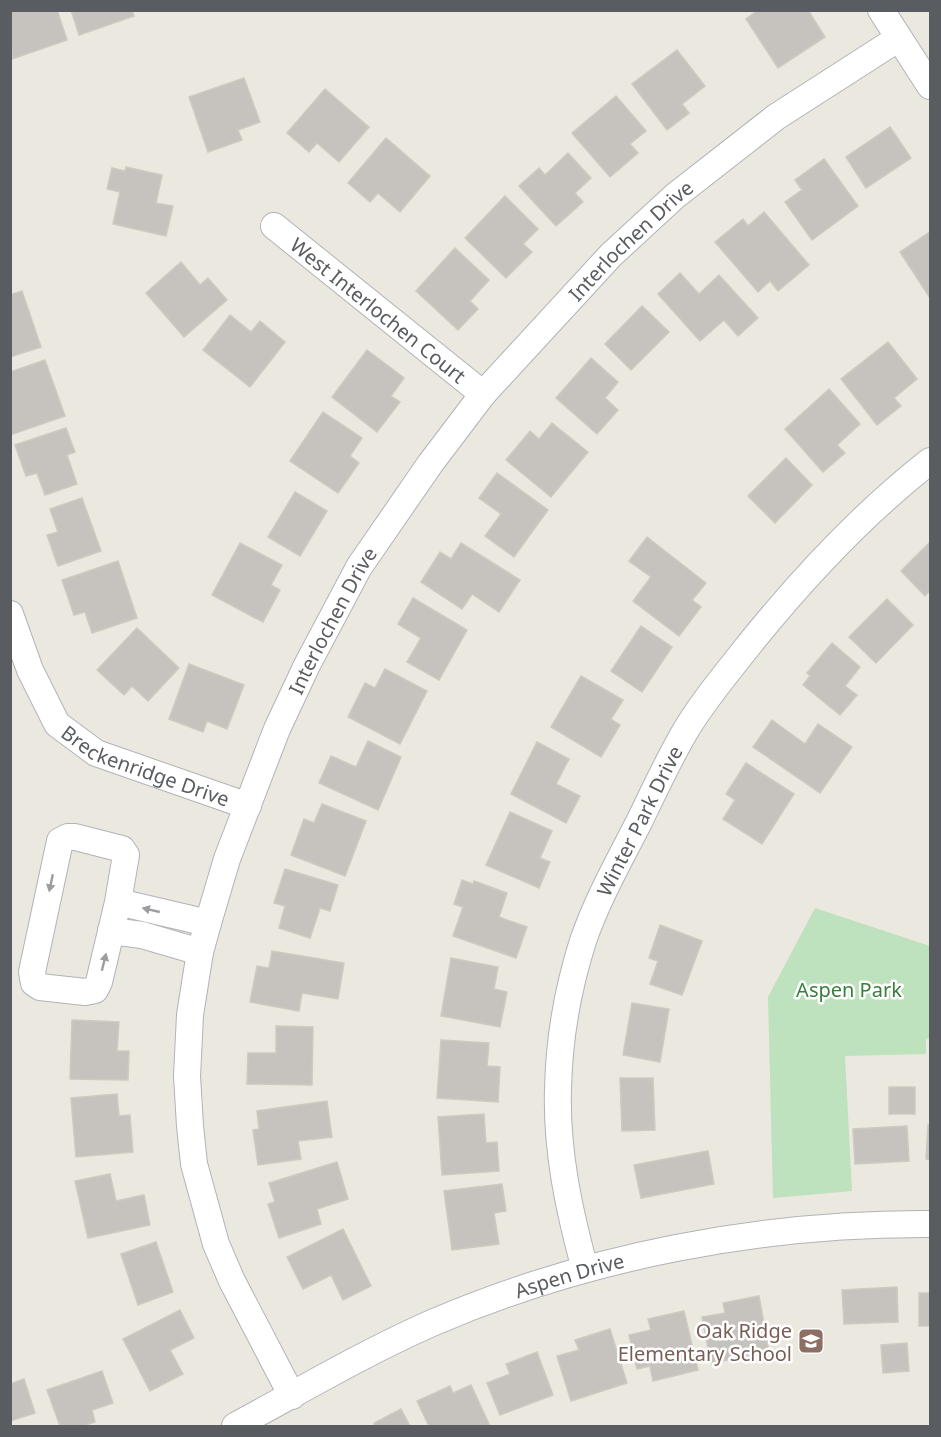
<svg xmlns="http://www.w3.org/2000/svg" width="941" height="1437" font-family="'Noto Sans',sans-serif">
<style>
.green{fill:#bee1be}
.building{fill:#c6c3be;stroke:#cfcabf;stroke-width:1.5}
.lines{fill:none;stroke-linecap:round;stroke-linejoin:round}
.minor-casing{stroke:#b1b3b7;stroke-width:28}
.minor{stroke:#fff;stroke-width:26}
.oneway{fill:#9b9da0}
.labels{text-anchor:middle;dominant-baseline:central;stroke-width:5;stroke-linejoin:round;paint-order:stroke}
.street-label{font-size:20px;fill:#595c60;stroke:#fff}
.park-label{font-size:20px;fill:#3a7e3d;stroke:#fff}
.education-label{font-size:20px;fill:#785e54;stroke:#fff;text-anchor:end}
</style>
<rect width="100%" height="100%" fill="#ebe8e0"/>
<polygon class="green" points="815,908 930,946 930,1038 926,1039 926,1054 845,1056 852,1191 773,1198 768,997"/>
<g class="building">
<polygon points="57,10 67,40 12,59 10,11"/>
<polygon points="71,10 132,10 134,16 79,35"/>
<polygon points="758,10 795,10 796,12 808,10 825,37 778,68 746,19"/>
<polygon points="677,50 705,86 682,104 689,113 667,130 632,84"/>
<polygon points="244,78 260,122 238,130 242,140 208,152 189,97"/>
<polygon points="325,89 369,127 339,162 317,143 309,152 287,133"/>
<polygon points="616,96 646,131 630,144 638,153 610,177 572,133"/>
<polygon points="890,127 911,158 866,188 846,157"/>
<polygon points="386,138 430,176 400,212 378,193 370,202 348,183"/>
<polygon points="568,153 591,178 575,193 583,202 556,226 519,186 539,168 545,175"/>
<polygon points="824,159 858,206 812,240 785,202 802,190 795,180"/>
<polygon points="126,167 162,175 156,203 173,206 166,236 113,224 120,192 107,189 112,168 125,171"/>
<polygon points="505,196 538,229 523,244 532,252 506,278 465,238"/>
<polygon points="764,212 809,265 778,291 770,281 758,292 715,242 743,219 748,226"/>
<polygon points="930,232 930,298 900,252"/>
<polygon points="455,248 489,280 470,301 478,309 458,330 416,291"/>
<polygon points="181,262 200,285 208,278 227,300 184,337 146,293"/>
<polygon points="680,273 699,294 719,275 758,318 738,336 724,320 700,341 658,294"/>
<polygon points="22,291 41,347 10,357 10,295"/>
<polygon points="642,306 669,332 631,370 605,344"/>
<polygon points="230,315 251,332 260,321 285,342 250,387 203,350"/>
<polygon points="888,342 917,379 894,398 901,406 877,425 841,379"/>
<polygon points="367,350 404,378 391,396 400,402 377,432 332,397"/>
<polygon points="591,358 618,382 605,398 618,410 597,434 556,398"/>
<polygon points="45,360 65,416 10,435 10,372"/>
<polygon points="829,389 860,424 837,445 845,453 823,472 785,429"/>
<polygon points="323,412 362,438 350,456 359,463 338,493 290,461"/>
<polygon points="552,423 588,452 551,497 506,460 530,431 539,439"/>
<polygon points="66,428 75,452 67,455 77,484 45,495 37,473 26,476 15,445"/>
<polygon points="786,458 812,485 775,523 748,496"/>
<polygon points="497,473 548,510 514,557 485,536 501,514 479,498"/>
<polygon points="295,492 327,511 300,556 268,537"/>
<polygon points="82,498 101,551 58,566 47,535 58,532 50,509"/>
<polygon points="647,537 706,583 692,600 701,607 679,636 633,601 651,577 629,561"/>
<polygon points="930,542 930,590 925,596 901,571"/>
<polygon points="240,543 282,565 271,585 280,590 263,622 212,595"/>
<polygon points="461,543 520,580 499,612 472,594 462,609 421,582 440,552 451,559"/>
<polygon points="118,561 137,618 92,633 85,612 74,615 62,580"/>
<polygon points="413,598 467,630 439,680 407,662 421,638 398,624"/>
<polygon points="887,599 913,625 876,663 849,637"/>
<polygon points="641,626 672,647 642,692 611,671"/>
<polygon points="137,628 179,668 148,701 132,686 124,695 97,670"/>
<polygon points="832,643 860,667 845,686 857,695 840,715 803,685 810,676 807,673"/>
<polygon points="189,664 244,685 227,729 207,721 203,732 169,719"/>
<polygon points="385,669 427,691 400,744 348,717 365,683 375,688"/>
<polygon points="581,676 623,700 611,719 620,725 601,757 551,727"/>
<polygon points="772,720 805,744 818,724 852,747 820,793 753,747"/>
<polygon points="368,741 401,757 378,810 319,783 331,756 356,767"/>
<polygon points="537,742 569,759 556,784 580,796 566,823 511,794"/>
<polygon points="746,763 794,794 762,844 723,819 735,800 726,794"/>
<polygon points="322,804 366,821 345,876 291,855 304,819 314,823"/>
<polygon points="510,812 552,831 540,858 550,862 539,888 486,865"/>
<polygon points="285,869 338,885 330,911 320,908 310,938 279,928 285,906 274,903"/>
<polygon points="462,880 473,884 474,881 507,893 499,917 527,927 516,958 453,936 463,907 454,904"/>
<polygon points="660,925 702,941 682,995 650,984 658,961 649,958"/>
<polygon points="272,951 344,963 338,999 302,993 299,1011 250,1002 257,966 269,968"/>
<polygon points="451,958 498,967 494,989 507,992 500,1027 441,1016"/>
<polygon points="632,1003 669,1009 660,1062 623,1055"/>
<polygon points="72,1020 119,1022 117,1051 129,1051 128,1080 70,1079"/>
<polygon points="276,1026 313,1027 312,1085 247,1084 248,1053 276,1053"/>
<polygon points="441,1040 489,1043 487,1066 500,1067 498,1102 437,1098"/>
<polygon points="620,1078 653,1078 655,1130 622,1131"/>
<rect x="889" y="1087" width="26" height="27"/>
<polygon points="117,1094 119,1116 130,1115 133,1152 76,1157 71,1098"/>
<polygon points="327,1101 332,1137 298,1141 301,1159 258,1165 253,1130 259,1129 257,1111"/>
<polygon points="484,1114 486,1143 497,1142 499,1171 442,1175 438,1117"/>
<polygon points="928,1125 930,1125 930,1160 926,1159"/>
<polygon points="907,1126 909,1161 855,1164 853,1129"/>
<polygon points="708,1151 714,1184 641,1198 634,1165"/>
<polygon points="337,1162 348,1199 317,1209 321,1224 279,1238 268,1204 275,1202 269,1183"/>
<polygon points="110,1174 116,1201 144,1195 150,1225 88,1238 75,1181"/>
<polygon points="502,1184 506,1211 494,1213 499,1244 452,1250 444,1191"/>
<polygon points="343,1229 371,1286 343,1300 331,1275 303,1289 287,1257"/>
<polygon points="156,1242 173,1292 138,1305 121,1254"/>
<polygon points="897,1287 898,1322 844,1324 842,1290"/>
<rect x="919" y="1293" width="11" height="33"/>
<polygon points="759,1296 769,1352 711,1363 702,1317 725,1313 723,1303"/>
<polygon points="180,1310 194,1338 170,1350 183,1374 150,1391 123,1339"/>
<polygon points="684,1311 698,1370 653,1381 650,1366 637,1369 629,1335 651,1330 648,1319"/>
<polygon points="610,1329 627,1383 571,1401 557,1356 579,1350 575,1340"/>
<polygon points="907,1343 909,1371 883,1373 881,1345"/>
<polygon points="537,1352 553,1395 500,1415 487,1383 510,1374 506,1364"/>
<polygon points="102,1371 113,1403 92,1410 95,1422 83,1426 60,1426 47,1390"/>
<polygon points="24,1379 35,1413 10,1421 10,1384"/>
<polygon points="471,1385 490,1426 429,1426 417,1401 450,1386 453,1393"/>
<polygon points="401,1409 410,1426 375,1426 374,1423"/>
</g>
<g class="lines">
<defs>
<g id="minor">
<polyline points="881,10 930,86"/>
<path id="s1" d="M 274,226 L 483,394"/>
<path id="s2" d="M 10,614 L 30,670 L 57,724 L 96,753 L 248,806"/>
<polyline points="118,902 99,982 95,990 85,992 40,987 34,983 32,972 60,841 68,837 75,837 122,849 126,855 118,902 208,923"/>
<polyline points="111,931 142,935 200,952"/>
<path id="s3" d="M 585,1269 C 569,1210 556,1150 558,1089 C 559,1040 568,988 583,941 C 597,900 619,861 639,822 C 653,793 667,763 683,735 C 700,705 723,678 744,651 C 799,582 861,515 930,461"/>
<path id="s4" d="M 292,1396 L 232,1281 L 216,1244 L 194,1164 L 190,1126 L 187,1076 L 190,1015 L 200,952 L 208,923 L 227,859 L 277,729 L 307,665 L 359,567 L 430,464 L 483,394 L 611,255 L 675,196 L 776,117 L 899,38"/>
<path id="s5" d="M 235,1426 C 300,1391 364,1353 432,1323 C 588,1256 761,1223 930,1224"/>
</g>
</defs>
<use href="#minor" class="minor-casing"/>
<use href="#minor" class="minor"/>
</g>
<defs><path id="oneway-solid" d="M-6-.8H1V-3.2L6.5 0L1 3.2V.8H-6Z" transform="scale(1.5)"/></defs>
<g class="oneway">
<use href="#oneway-solid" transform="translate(51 883) rotate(102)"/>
<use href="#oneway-solid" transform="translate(151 910) rotate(-167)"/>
<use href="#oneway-solid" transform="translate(104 962) rotate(-76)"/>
</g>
<defs>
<symbol id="school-square" viewBox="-11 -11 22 22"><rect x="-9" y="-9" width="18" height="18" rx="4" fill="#8d6e63" stroke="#fff"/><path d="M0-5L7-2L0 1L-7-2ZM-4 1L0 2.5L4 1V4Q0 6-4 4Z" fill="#fff"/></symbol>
</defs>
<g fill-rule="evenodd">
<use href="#school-square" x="796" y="1326" width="30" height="30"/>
</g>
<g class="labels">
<g class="street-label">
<text stroke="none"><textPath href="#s4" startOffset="1310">Interlochen Drive</textPath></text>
<text stroke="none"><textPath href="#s1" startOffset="134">West Interlochen Court</textPath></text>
<text stroke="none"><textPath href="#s4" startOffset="824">Interlochen Drive</textPath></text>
<text stroke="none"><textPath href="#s2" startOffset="219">Breckenridge Drive</textPath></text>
<text stroke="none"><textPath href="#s3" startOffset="466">Winter Park Drive</textPath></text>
<text stroke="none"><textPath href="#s5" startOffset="368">Aspen Drive</textPath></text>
</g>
<g class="park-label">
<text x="849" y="989">Aspen Park</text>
</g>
<g class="education-label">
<text x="792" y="1330">Oak Ridge<tspan x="792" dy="23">Elementary School</tspan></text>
</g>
</g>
<rect width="941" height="1437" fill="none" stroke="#595c60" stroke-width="24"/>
</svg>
